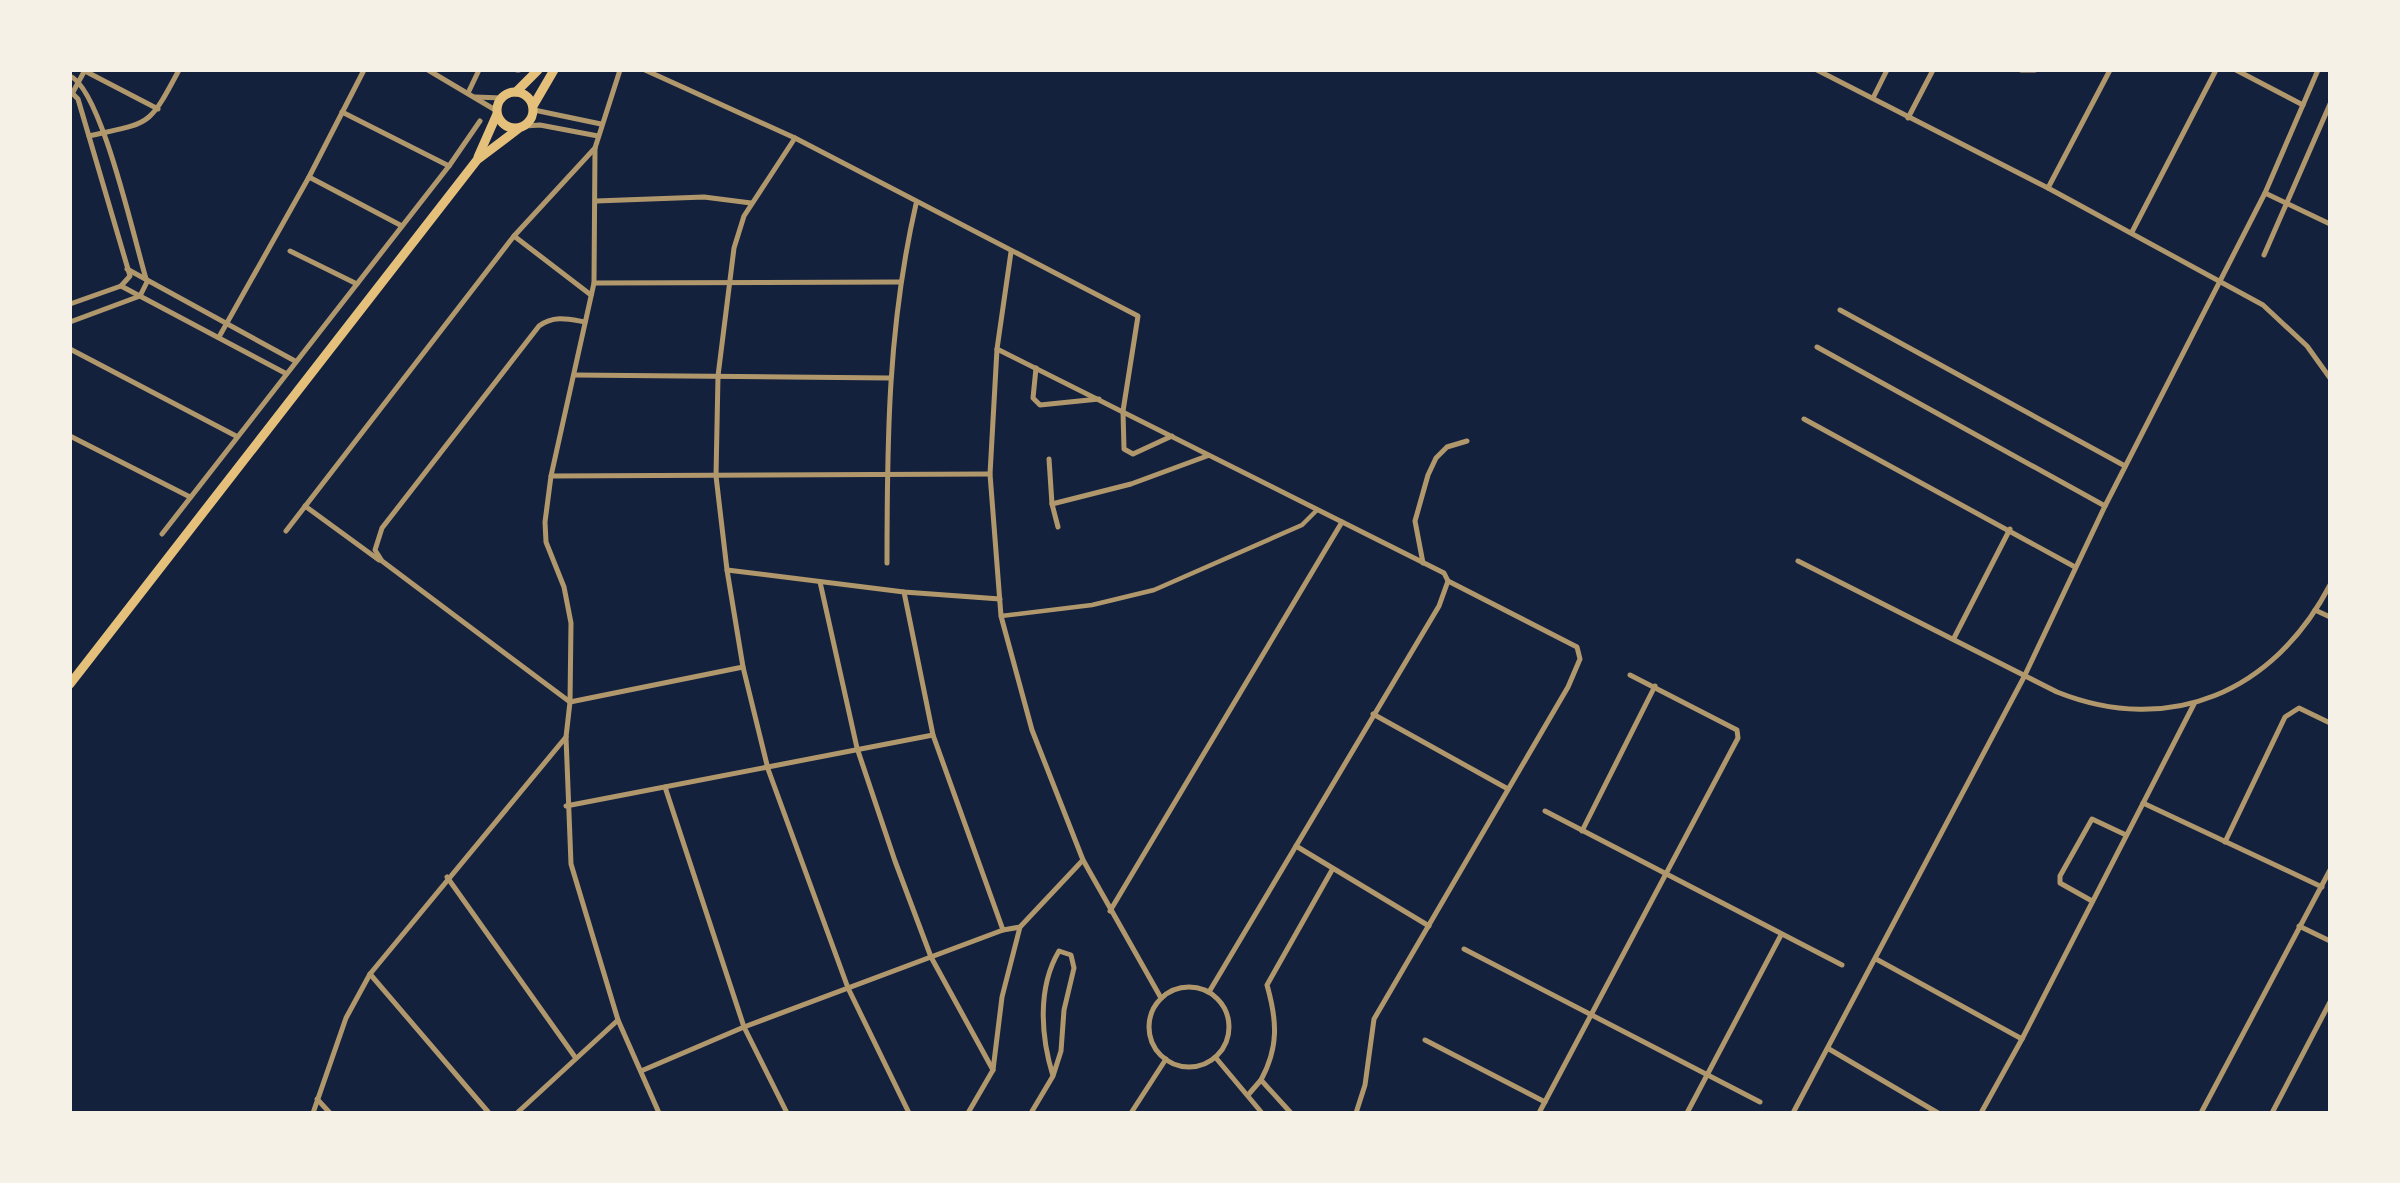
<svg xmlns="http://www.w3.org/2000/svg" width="2400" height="1183" font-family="'Noto Serif',serif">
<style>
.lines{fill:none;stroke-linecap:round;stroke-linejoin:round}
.pedestrian{stroke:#b1986c;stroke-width:4.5}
.minor{stroke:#b1986c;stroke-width:5}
.primary{stroke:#e5c07b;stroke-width:9}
</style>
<rect width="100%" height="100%" fill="#14213d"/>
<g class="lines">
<polyline class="pedestrian" points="1001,616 1092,605 1154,590 1302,525 1317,510"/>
<g class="minor">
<polyline points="83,70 158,109"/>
<polyline points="428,70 497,111"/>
<polyline points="517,70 519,70"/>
<polyline points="620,70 595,148 594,283 551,476 545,522 546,542 564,587 571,623 570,702 566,737 571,864 618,1020 659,1113"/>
<polyline points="645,70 795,138 1138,316 1123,411 1124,449 1133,454 1172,436"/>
<polyline points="1817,70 2048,188 2263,305 2307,346 2330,378"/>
<polyline points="2021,70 2035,70"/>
<polyline points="2236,70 2303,105"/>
<path d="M 70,76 C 102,90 135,244 147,282 L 140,296 L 70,322"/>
<polyline points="70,91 78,99 130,276 121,286 70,304"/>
<polyline points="73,92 85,70"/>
<polyline points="468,93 479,70"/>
<polyline points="475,97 502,98"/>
<polyline points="1873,98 1887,70"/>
<polyline points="534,110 601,124"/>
<polyline points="342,112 449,166"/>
<polyline points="1908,118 1933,70"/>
<polyline points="525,126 540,125 598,136"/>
<path d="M 89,136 C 151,122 148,128 179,70"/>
<polyline points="795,138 744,216 734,248 718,376 716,476 727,570 743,667 768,769 848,988 909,1113"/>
<polyline points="309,177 402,226"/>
<polyline points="2048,188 2110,70"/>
<polyline points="2265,193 2330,224"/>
<polyline points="596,201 704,197 751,203"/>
<polyline points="2132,232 2216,70"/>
<polyline points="514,236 591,295"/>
<polyline points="290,251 357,284"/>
<polyline points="1011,252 997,349 990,474 1001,616 1032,730 1083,860 1161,998"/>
<polyline points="2264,255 2330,104"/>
<polyline points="127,269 295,361"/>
<polyline points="594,283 900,282"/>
<polyline points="121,286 285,373"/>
<polyline points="1840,310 2125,466"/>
<path d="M 585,322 C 568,319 554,315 539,326 L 382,528 L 375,550 L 382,561 L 570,702 L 743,667"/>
<polyline points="219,337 309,177 364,70"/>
<polyline points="1817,347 2105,506"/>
<polyline points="70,349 236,436"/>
<polyline points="997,349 1444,573 1448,581 1439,606 1209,992"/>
<polyline points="1036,368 1033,398 1040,405 1099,399"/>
<polyline points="574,375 889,378"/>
<polyline points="1804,419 2075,567"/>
<polyline points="70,436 190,497"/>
<polyline points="1049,459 1052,504 1058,527"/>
<polyline points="551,476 990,474"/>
<polyline points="1052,504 1131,484 1207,456"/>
<polyline points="305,506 379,560"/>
<polyline points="286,531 514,236 595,148"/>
<polyline points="162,534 449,166 480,121"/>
<path d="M 1798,561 L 2057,692 C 2170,737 2274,692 2330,585"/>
<path d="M 887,563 C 887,438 888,326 916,204"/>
<polyline points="1423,563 1415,521 1428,475 1436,458 1447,447 1467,441"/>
<polyline points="727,570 904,592 1000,599"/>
<polyline points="820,582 857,748 895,861 931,957 993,1070"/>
<polyline points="904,592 933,735 1003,930"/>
<polyline points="2315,610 2330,617"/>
<polyline points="1954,638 2010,529"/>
<polyline points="1373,714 1508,789"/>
<polyline points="665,787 744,1027 787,1113"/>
<polyline points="2143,803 2322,887"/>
<polyline points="566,806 933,735"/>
<polyline points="1545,811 1842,965"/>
<polyline points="1582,831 1655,686"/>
<polyline points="2225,842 2285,717 2299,708 2330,723"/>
<polyline points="1296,846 1429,926"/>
<polyline points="447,877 575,1057"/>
<polyline points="2092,901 2060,883 2060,876 2092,819 2126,835"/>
<polyline points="1110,911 1342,522"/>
<polyline points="2299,926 2330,941"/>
<polyline points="1464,949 1760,1102"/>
<polyline points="1876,959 2022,1039"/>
<polyline points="370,974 489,1113"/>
<circle cx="1189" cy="1027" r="40"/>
<polyline points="1425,1040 1545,1102"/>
<polyline points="1829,1049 1938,1113"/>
<polyline points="1216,1058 1262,1113"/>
<polyline points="641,1071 744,1027 1003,930 1020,927"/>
<polyline points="1248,1095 1261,1080"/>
<polyline points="317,1099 330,1113"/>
<polyline points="313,1113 346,1018 370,974 566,737"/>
<polyline points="517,1113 618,1020"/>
<polyline points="968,1113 993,1070 1002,997 1020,927 1083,860"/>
<path d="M 1031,1113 L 1053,1076 L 1061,1051 L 1064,1010 L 1074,968 L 1071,955 L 1059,951 C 1037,988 1041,1037 1053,1076"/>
<polyline points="1131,1113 1166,1059"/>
<path d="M 1291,1113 L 1261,1080 C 1279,1047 1277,1020 1267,985 L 1332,870"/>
<polyline points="1356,1113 1365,1085 1374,1019 1568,687 1580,659 1577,647 1448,581"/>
<polyline points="1539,1113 1738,738 1737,730 1630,675"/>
<polyline points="1687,1113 1781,935"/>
<polyline points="1793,1113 2024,677 2105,506 2265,193 2318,70"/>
<polyline points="1981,1113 2022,1039 2194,704"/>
<polyline points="2201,1113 2330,870"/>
<polyline points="2272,1113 2330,1002"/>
</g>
<g class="primary">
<circle cx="515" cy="110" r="18"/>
<polyline points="516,92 538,70"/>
<polyline points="533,106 554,70"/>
<polyline points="478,157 497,114"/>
<polyline points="70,684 477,160 518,129"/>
</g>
</g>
<rect width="2400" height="1183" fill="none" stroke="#f6f1e7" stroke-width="144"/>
</svg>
